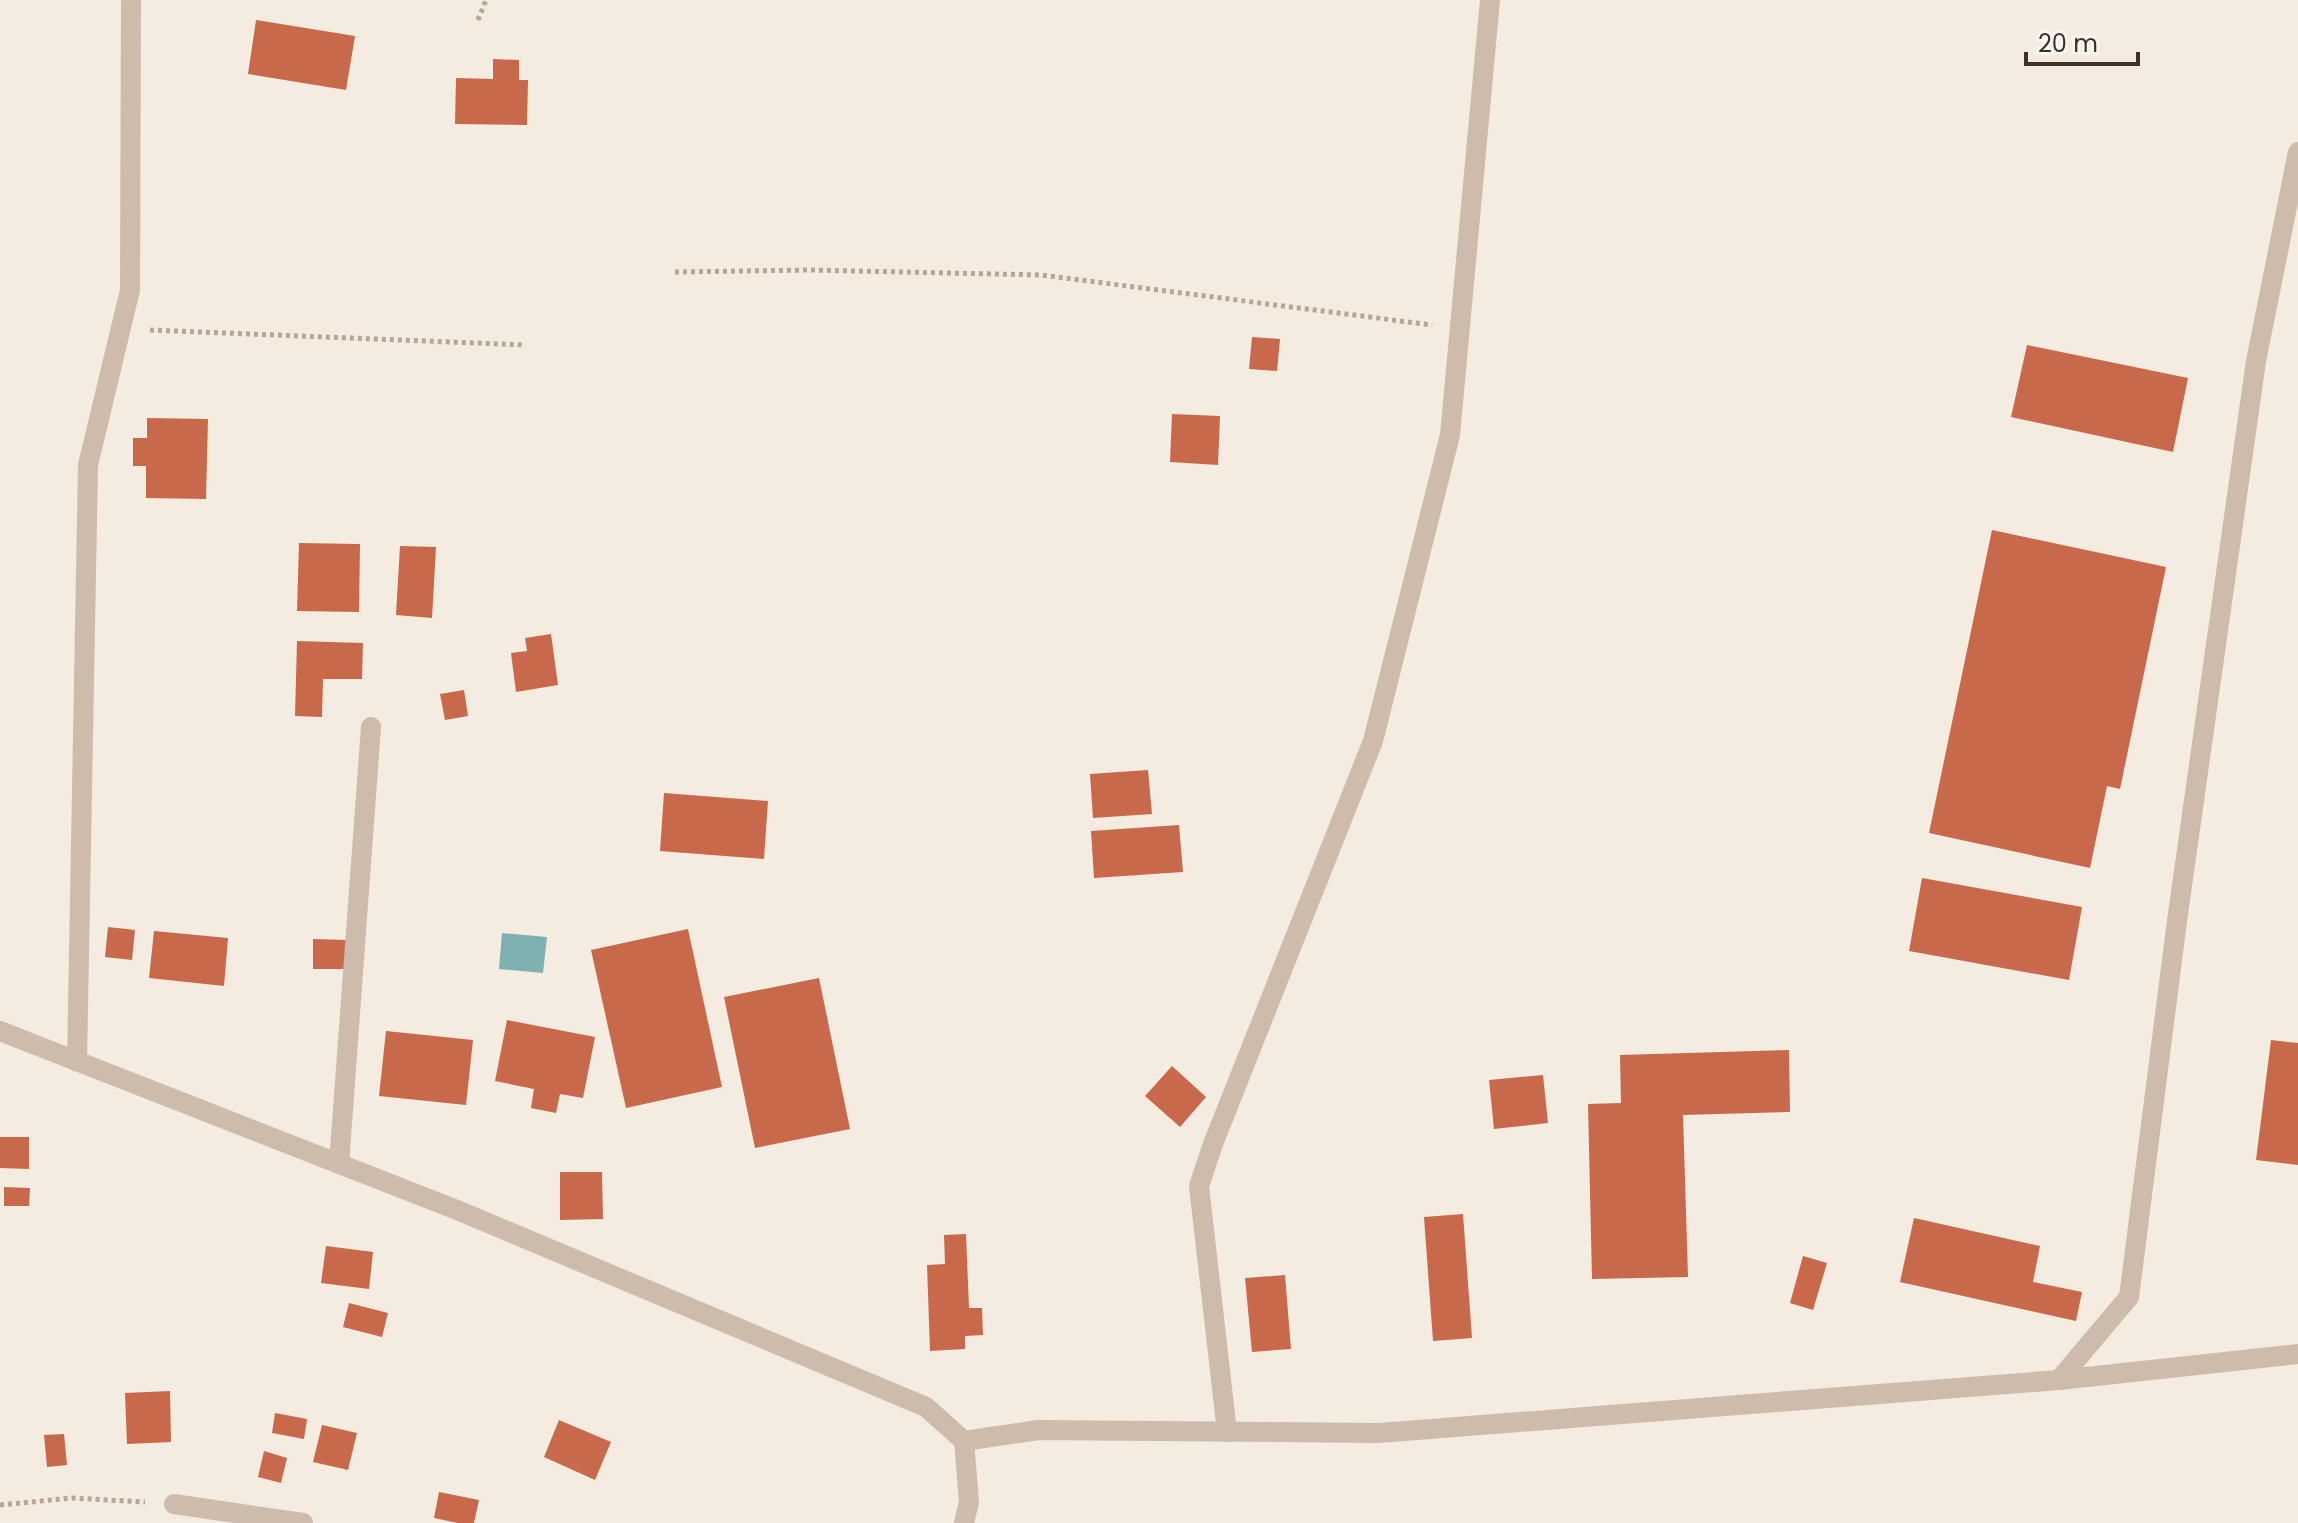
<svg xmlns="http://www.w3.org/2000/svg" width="2298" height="1523" font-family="Poppins,sans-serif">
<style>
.water{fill:#7fb0b2}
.building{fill:#c8694b}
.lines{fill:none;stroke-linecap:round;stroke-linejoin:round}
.path{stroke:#b9a596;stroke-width:5;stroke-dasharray:4 4;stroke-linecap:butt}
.minor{stroke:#cdbbac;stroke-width:20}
</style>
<rect width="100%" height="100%" fill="#f4ebe1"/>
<polygon class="water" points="502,933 547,937 543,973 499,969"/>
<g class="building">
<polygon points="256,20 355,36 346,90 248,74"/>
<polygon points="493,59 519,60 519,80 528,80 527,125 455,124 456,78 493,79"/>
<polygon points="1252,337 1280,339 1277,371 1249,369"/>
<polygon points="2027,345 2188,378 2173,452 2011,417"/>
<polygon points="1172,414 1220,416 1218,465 1170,462"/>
<polygon points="147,418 208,419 206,499 146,498 146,466 133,466 133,438 147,438"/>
<polygon points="1992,530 2166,567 2120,789 2107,786 2090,868 1929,833"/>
<polygon points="299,543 360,544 359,612 297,611"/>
<polygon points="400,546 436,547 432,618 396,615"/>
<polygon points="551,634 558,685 516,692 511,653 527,651 525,638"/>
<polygon points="297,641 363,643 362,679 323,679 322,717 295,716"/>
<polygon points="464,690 468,716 445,720 440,694"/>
<polygon points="1148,770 1152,814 1093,818 1090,774"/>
<polygon points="664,793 768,801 764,859 660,851"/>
<polygon points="1179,825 1183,872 1094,878 1091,831"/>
<polygon points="1922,878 2082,907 2069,980 1909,951"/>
<polygon points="108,927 135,930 132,960 105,957"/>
<polygon points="688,929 722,1087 626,1108 591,950"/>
<polygon points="154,931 228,938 224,986 149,978"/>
<polygon points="313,939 347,940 347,969 313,969"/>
<polygon points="819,978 850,1129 755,1148 724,997"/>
<polygon points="507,1020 595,1037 583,1098 560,1094 556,1113 531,1108 534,1089 495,1081"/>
<polygon points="386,1031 473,1040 466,1105 379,1096"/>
<polygon points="2271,1040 2298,1043 2298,1165 2256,1160"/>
<polygon points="1789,1050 1790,1112 1683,1115 1688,1277 1592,1279 1588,1104 1621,1103 1620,1055"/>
<polygon points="1172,1066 1206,1097 1180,1127 1145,1096"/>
<polygon points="1543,1075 1548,1123 1494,1129 1489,1080"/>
<polygon points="0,1137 29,1137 29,1169 0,1168"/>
<polygon points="560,1172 602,1172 603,1219 560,1220"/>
<polygon points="4,1187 30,1188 29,1206 4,1206"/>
<polygon points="1463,1214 1472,1338 1433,1341 1424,1217"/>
<polygon points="1914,1218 2040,1246 2033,1282 2082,1292 2076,1321 1900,1282"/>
<polygon points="966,1234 969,1308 982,1308 983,1335 965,1336 965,1349 930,1351 927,1265 945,1264 944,1235"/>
<polygon points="326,1246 373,1252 369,1289 321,1283"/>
<polygon points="1803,1256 1827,1263 1813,1310 1790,1303"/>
<polygon points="1285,1275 1291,1349 1252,1352 1245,1278"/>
<polygon points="349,1303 388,1313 382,1337 343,1327"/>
<polygon points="170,1391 171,1442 127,1444 125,1393"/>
<polygon points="275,1413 307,1419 304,1439 272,1433"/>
<polygon points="559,1420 611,1442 595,1480 544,1457"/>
<polygon points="322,1425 357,1433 348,1470 313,1462"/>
<polygon points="64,1434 67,1465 47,1467 44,1435"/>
<polygon points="264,1451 287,1458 281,1483 258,1477"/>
<polygon points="439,1492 479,1500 474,1523 458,1523 434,1518"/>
</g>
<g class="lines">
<g class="path">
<polyline points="478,20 486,0"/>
<polyline points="675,272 810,270 1041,275 1432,325"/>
<polyline points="150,330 525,345"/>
<polyline points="0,1505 72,1498 145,1502"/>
</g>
<g class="minor">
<polyline points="0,1031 457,1210 926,1407 964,1441 969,1502 964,1523"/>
<polyline points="77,1062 88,465 130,290 131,0"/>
<polyline points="339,1164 371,727"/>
<polyline points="2059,1380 2129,1297 2177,921 2256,361 2298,152"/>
<polyline points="1227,1432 1199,1186 1213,1144 1373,741 1450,435 1490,0"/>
<polyline points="964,1441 1038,1430 1379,1433 2059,1380 2298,1354"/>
<polyline points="174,1504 303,1523"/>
</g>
</g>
<path d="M2026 52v12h112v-12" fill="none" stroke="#3b302b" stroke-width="4"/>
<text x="2038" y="52" font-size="24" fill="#3b302b" stroke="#fbf5ee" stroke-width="6" paint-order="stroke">20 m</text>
</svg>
